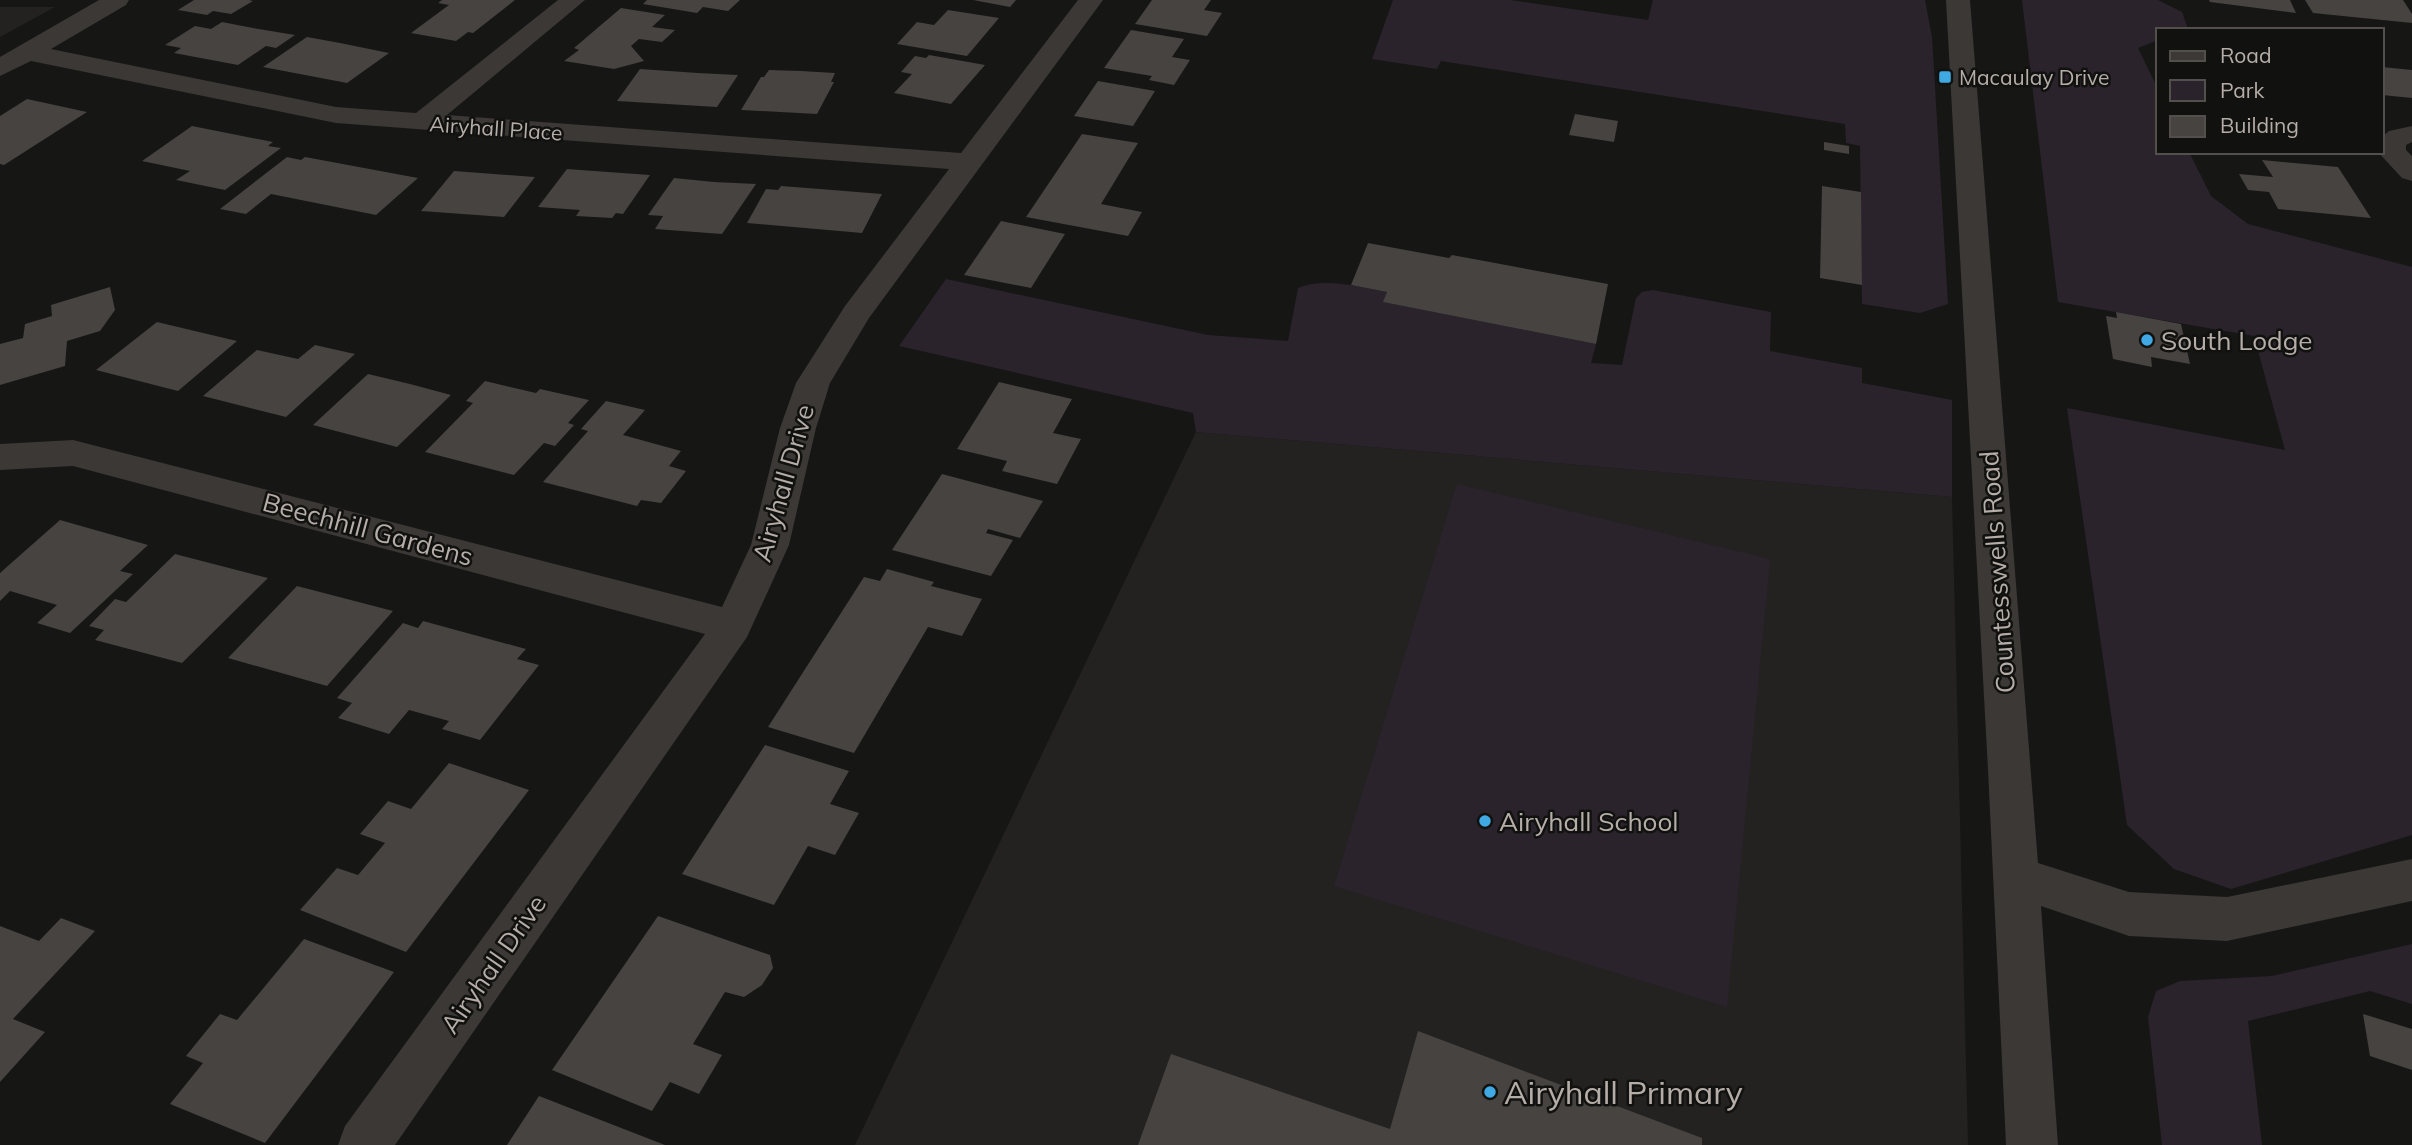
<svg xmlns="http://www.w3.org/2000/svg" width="2412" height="1145" font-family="Mulish,sans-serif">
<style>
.built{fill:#232221}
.green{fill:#2a232b}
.building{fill:#464341}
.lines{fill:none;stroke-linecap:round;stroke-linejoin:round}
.minor{fill:#3b3836;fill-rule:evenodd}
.poi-dot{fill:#40a9e3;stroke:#111110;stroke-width:2.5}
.labels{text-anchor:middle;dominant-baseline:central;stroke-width:5;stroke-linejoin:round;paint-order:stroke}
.far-poi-label{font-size:21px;fill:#b5ada7;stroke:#111110;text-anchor:start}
.far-street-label{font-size:21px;fill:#b5ada7;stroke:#111110}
.poi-label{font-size:26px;fill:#b5ada7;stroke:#111110;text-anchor:start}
.street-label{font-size:26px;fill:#b5ada7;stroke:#111110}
.near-poi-label{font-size:32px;fill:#b5ada7;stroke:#111110;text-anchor:start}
</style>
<rect width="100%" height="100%" fill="#161615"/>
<g class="built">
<polygon points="0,7 55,7 0,37"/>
<polygon points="1196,432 1952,497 1968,1145 855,1145"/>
</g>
<g class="green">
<polygon points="1393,0 1510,0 1648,20 1653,0 1925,0 1932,37 1948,304 1920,313 1862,304 1860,146 1846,143 1845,124 1441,61 1437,69 1372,59"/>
<polygon points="2022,0 2158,0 2182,12 2188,29 2158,30 2158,40 2138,48 2158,89 2158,152 2189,152 2211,196 2248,224 2412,267 2412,835 2231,889 2174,869 2127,825 2067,408 2285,450 2254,336 2058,302"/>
<path d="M 946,279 L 1208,335 L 1288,341 L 1298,288 C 1324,277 1360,287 1387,292 L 1384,302 L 1596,344 L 1591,363 L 1622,365 L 1636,298 L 1642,292 L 1653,290 L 1771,312 L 1770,351 L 1862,368 L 1862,383 L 1952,400 L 1952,497 L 1196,432 L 1193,413 L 899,346 Z"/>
<polygon points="1457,484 1770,559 1727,1007 1334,886"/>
<polygon points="2412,944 2412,1004 2370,991 2248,1021 2262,1145 2162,1145 2148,1017 2156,991 2180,981 2272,976"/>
</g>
<g class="building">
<polygon points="194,0 249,0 253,1 231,14 213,11 207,15 178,10"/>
<polygon points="442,0 515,0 473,33 468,32 456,41 411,33 449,5 438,3"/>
<polygon points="647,0 740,0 728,11 703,7 697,13 643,4"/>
<polygon points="973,0 1016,0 1010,7"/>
<polygon points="1152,0 1211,0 1204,10 1222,13 1207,36 1135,24"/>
<polygon points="2209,0 2290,0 2296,13 2210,2"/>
<polygon points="2305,0 2403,0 2412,14 2412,23 2313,13"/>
<polygon points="621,8 665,15 652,27 675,30 662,42 639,39 631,46 644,61 614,69 564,61 579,50 574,48"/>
<polygon points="948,10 999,18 967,56 897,44 917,22 934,25"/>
<polygon points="222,22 253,28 295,35 276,48 266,46 238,65 174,53 181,48 165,45 195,26 211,29"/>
<polygon points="1131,30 1184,39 1172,57 1190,60 1174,85 1149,80 1152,76 1104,68"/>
<polygon points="307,37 340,43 389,53 347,83 263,67"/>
<polygon points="929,55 985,65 951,104 894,93 912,74 901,72 915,56 926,58"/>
<polygon points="2382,67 2412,70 2412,98 2382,95"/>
<polygon points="640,69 698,73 738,75 717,107 617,101"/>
<polygon points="769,70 801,71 835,73 831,82 834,82 817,114 741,110 761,77 764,77"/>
<polygon points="1098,81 1155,91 1133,126 1074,116"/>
<polygon points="27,99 87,112 4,165 0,164 0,116"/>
<polygon points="1575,114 1618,121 1614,142 1569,135"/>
<polygon points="192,126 273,142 268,146 281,148 225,190 176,180 190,171 142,161"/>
<polygon points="1082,134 1138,143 1101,204 1142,212 1128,236 1026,217"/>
<polygon points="1824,142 1849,146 1849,154 1824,150"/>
<polygon points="287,157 301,160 305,157 418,178 376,215 271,194 246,214 220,209"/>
<polygon points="2262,160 2338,167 2371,218 2278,209 2269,192 2248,190 2239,174 2273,177"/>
<polygon points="567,169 608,172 650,175 623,214 616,213 612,218 576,216 580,210 538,207"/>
<polygon points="454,171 494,174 535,177 504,217 421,211"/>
<polygon points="674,178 714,182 756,184 722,234 655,229 663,216 648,215"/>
<polygon points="781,186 820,189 882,194 862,233 747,223 766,189 778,190"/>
<polygon points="1822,186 1861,192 1862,285 1820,278"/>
<polygon points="1001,221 1065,234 1031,288 964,275"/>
<polygon points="1368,243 1449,258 1452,255 1608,284 1596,344 1383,302 1387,292 1351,285"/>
<polygon points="110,287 115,310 100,331 67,341 65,366 0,385 0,344 23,338 25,324 52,316 51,305"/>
<polygon points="2116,312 2181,324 2190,364 2151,357 2152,367 2113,359 2106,316 2117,318"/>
<polygon points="157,322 199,332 237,341 178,391 96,370"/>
<polygon points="315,345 355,354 286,417 203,396 257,350 298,359"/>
<polygon points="368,374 410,384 451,395 397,447 313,425"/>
<polygon points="485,381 536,393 540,389 589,400 568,423 574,425 555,446 544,443 514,475 425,452 473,403 466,401"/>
<polygon points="999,382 1072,399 1053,433 1081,439 1057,484 1002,471 1007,461 957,449"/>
<polygon points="606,401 645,410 623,435 681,451 669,466 686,471 661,503 641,500 637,506 543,482 588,431 581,429"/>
<polygon points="942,474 1043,501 1020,538 988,529 986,533 1013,540 991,576 892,550"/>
<polygon points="60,520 148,545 120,571 133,574 70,633 37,623 57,605 10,591 0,601 0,573"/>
<polygon points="175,554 268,578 182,663 95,640 104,630 89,626 115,599 126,602"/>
<polygon points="887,569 934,582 931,586 982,599 962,636 928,627 854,753 768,727 864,577 880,581"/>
<polygon points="297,586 393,611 327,686 228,658"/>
<polygon points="423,621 526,649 517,659 539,665 480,740 442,729 449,721 409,710 389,734 338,718 352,703 337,698 403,623 418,628"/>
<polygon points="765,745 849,771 830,804 859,813 835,855 808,846 774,905 682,874"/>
<polygon points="449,763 529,790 406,952 300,910 337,868 358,875 385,843 360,834 388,801 411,809"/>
<polygon points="658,916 770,955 773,968 762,985 744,997 725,992 693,1044 722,1055 699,1094 670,1082 652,1111 552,1070"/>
<polygon points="61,918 95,931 13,1019 45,1032 0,1082 0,926 39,941"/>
<polygon points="304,939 394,972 265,1143 170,1104 203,1063 186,1056 220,1014 237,1020"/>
<polygon points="2363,1014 2412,1029 2412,1070 2370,1056"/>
<polygon points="1418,1031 1702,1138 1702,1145 1138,1145 1171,1054 1390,1129"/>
<polygon points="539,1096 665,1145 507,1145"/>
</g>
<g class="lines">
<g class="minor">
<polygon points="99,0 129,0 126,5 51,49 336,107 416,113 558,0 585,0 447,115 961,153 1078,0 1103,0 869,318 830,383 816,428 789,545 747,637 395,1145 338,1145 345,1126 705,634 73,466 0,470 0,444 73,440 722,607 751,545 780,428 796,383 845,306 949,169 336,123 31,61 0,76 0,57"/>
<polygon points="1946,0 1970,0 2038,863 2129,892 2227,897 2412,859 2412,901 2227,941 2129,936 2041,906 2058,1145 2006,1145 1988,770"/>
<polygon points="2412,126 2412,142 2406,145 2406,150 2412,156 2412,181 2402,178 2378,152 2382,152 2382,137 2389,131"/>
</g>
</g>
<g class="poi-dot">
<rect x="1938" y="70" width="14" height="14" rx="3.5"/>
<circle cx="2147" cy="340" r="7"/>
<circle cx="1485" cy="821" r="7"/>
<circle cx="1490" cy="1092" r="7"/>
</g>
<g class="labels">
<g class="far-poi-label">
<text x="1959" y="77">Macaulay Drive</text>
</g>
<g class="far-street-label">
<text transform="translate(496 128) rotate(4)">Airyhall Place</text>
</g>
<g class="poi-label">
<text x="2161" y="340">South Lodge</text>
<text x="1499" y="821">Airyhall School</text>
</g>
<g class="street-label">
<text transform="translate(783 483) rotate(-74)">Airyhall Drive</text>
<text transform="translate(368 529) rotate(15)">Beechhill Gardens</text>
<text transform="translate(1997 572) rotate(-94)">Countesswells Road</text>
<text transform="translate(493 964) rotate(-55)">Airyhall Drive</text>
</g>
<g class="near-poi-label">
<text x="1504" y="1092">Airyhall Primary</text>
</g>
</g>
<rect x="2156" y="28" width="228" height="126" fill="#111110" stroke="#534f4c" stroke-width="2"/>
<rect x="2170" y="51" width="35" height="10" fill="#3b3836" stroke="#534f4c" stroke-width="2"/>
<text x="2220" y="63" font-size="21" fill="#b5ada7">Road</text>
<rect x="2170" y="80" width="35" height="21" fill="#2a232b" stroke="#534f4c" stroke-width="2"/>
<text x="2220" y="98" font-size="21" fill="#b5ada7">Park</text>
<rect x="2170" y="116" width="35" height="21" fill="#464341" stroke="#534f4c" stroke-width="2"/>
<text x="2220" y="133" font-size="21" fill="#b5ada7">Building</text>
</svg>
